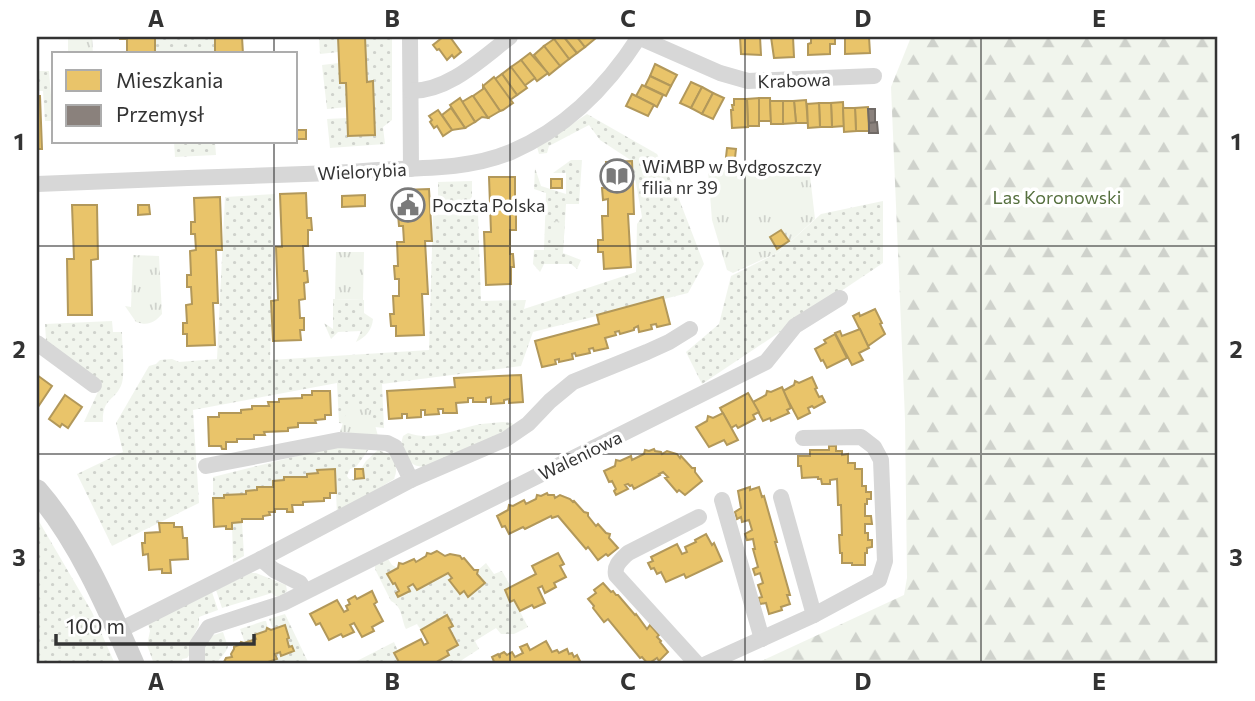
<svg xmlns="http://www.w3.org/2000/svg" width="1255" height="701" font-family="Commissioner,sans-serif">
<style>
.grass{fill:url(#grass-dots)}
.forest{fill:url(#forest-firs)}
.park{fill:url(#park-tufts)}
.pitch{fill:#f1f5ed}
.homes{fill:#e9c46a;stroke:#b2985a;stroke-width:2}
.industry{fill:#8a817c;stroke:#706a66;stroke-width:2}
.lines{fill:none;stroke-linecap:round;stroke-linejoin:round}
.minor{stroke:#d7d7d7;stroke-width:16}
.secondary{stroke:#d0d0d0;stroke-width:23}
.grid{fill:none;stroke:#333;stroke-width:2;stroke-opacity:0.55}
.labels{text-anchor:middle;dominant-baseline:central;stroke-width:7;stroke-linejoin:round;paint-order:stroke}
.street-label{font-size:18px;fill:#333;stroke:#fff}
.poi-label{font-size:18px;fill:#333;stroke:#fff;text-anchor:start}
.park-label{font-size:18px;fill:#56703f;stroke:#fff}
.neatline{fill:none;stroke:#333;stroke-width:2.5}
.grid-label{font-size:23px;text-anchor:middle;font-weight:bold;fill:#333}
</style>
<defs>
<pattern id="grass-dots" width="8" height="8" patternUnits="userSpaceOnUse" patternTransform="scale(1.75)"><rect width="8" height="8" fill="#f1f5ed"/><path d="M2 2h.1M6 6h.1" fill="none" stroke="#cfd2cc" stroke-width="1.8" stroke-linecap="round"/></pattern>
<pattern id="forest-firs" width="22" height="20" patternUnits="userSpaceOnUse" patternTransform="scale(1.75)"><rect width="22" height="20" fill="#f1f5ed"/><path d="M5 1l3.5 6h-7zM16 11l3.5 6h-7z" fill="#cfd2cc"/></pattern>
<pattern id="park-tufts" width="24" height="20" patternUnits="userSpaceOnUse" patternTransform="scale(1.75)"><rect width="24" height="20" fill="#f1f5ed"/><path d="M3 7l-1-3M5 7V3M7 7l1-3M15 17l-1-3M17 17v-4M19 17l1-3" fill="none" stroke="#cfd2cc"/></pattern>
</defs>
<rect width="100%" height="100%" fill="#fff"/>
<g class="grass">
<rect x="156" y="37" width="60" height="17"/>
<polygon points="319,37 338,37 338,52 320,54"/>
<polygon points="365,37 392,37 392,120 383,127 385,144 330,148 327,119 347,118 348,136 375,135 372,81 367,82"/>
<polygon points="339,63 340,83 346,83 347,107 327,109 322,65"/>
<polygon points="37,71 49,71 53,121 45,121 43,91 37,91"/>
<polygon points="587,114 657,154 674,186 704,264 688,293 533,332 521,366 382,384 384,428 339,423 337,383 193,410 199,503 112,546 77,474 123,452 116,423 149,366 156,364 160,360 172,359 179,362 217,359 225,197 275,194 270,360 429,350 433,215 478,214 481,301 526,300 524,309 636,272 637,224 642,217 632,161 600,140 589,125 549,146 547,153 539,154 537,147"/>
<polygon points="174,142 215,142 216,155 175,157"/>
<polygon points="571,160 582,160 579,204 566,204 563,253 581,260 577,269 571,264 544,264 540,272 533,264 534,250 544,250 546,193 534,189 535,168 541,186 566,194 566,173 553,173"/>
<polygon points="472,181 472,203 438,204 438,182"/>
<polygon points="883,201 883,263 702,384 686,352 719,324 731,276 779,252 821,214"/>
<path d="M 333,299 L 364,300 L 364,313 L 373,319 C 372,330 366,337 356,342 L 361,331 L 338,332 L 331,339 L 324,323 L 333,329 Z"/>
<path d="M 112,321 L 113,332 L 122,332 C 122,343 125,375 122,383 C 116,401 102,397 103,422 L 84,422 L 102,383 L 49,347 L 46,340 L 45,324 Z"/>
<path d="M 503,422 L 512,423 L 513,425 L 510,429 L 426,467 C 409,467 407,458 401,444 L 403,436 L 408,433 C 432,442 457,428 481,424 C 488,423 496,423 503,422 Z"/>
<path d="M 337,446 L 369,449 L 356,467 L 350,469 L 347,476 L 349,479 L 355,479 L 355,469 L 361,469 L 366,461 L 378,450 L 391,455 C 396,464 398,469 394,479 L 337,514 L 335,469 L 318,470 L 318,473 L 307,474 L 307,477 L 285,477 L 284,480 L 274,481 L 273,487 L 257,487 L 257,490 L 246,491 L 246,494 L 224,495 L 224,498 L 213,498 L 213,477 Z"/>
<polygon points="37,518 92,612 115,664 37,664 37,619 40,615 37,605"/>
<polygon points="242,522 244,556 233,562 232,523"/>
<path d="M 388,559 L 392,565 L 398,568 L 387,574 L 393,584 L 395,583 L 399,591 L 397,593 L 399,597 L 410,591 L 408,587 L 413,584 L 417,590 L 448,573 L 452,578 L 449,581 L 459,594 L 464,591 L 468,597 L 484,583 L 477,574 L 478,570 L 486,563 L 494,574 L 502,571 L 511,587 L 505,591 L 510,601 L 514,600 L 528,627 L 514,634 L 501,634 L 496,628 L 475,641 L 479,649 L 462,660 L 459,664 L 440,664 L 438,661 L 449,655 L 447,651 L 449,628 L 453,626 L 447,616 L 421,630 L 417,624 L 406,629 C 401,619 403,607 391,601 L 375,569 L 375,566 Z"/>
<polygon points="251,573 256,573 286,585 287,591 281,597 275,596 272,593 222,608 216,590"/>
<polygon points="212,592 218,610 199,617 199,625 191,641 190,654 187,658 182,659 183,664 154,664 147,645 150,631 148,624"/>
<polygon points="285,614 309,664 262,664 276,659 275,654 280,652 281,655 289,647 287,639 289,638 285,626 273,629 269,619"/>
<polygon points="264,621 266,621 268,628 266,631 255,635 256,639 245,643 240,629"/>
<path d="M 223,632 L 228,647 C 225,654 220,658 216,664 L 205,664 L 203,648 L 211,636 Z"/>
<polygon points="394,642 398,651 394,654 400,664 351,664"/>
</g>
<polygon class="forest" points="911,37 1218,37 1218,664 755,664 904,595 907,578 905,419 891,87"/>
<g class="park">
<polygon points="68,37 92,37 93,54 68,54"/>
<polygon points="809,167 815,219 779,252 733,273 727,270 712,220 708,170"/>
<polygon points="552,221 565,222 563,249 550,248"/>
<polygon points="336,252 364,252 363,300 335,299"/>
<path d="M 133,255 L 159,256 L 162,314 C 154,323 148,326 136,322 L 125,306 L 131,307 Z"/>
<polygon points="348,407 371,410 378,436 340,432"/>
</g>
<g class="pitch">
<polygon points="801,174 802,213 720,215 719,176"/>
<polygon points="729,224 767,226 766,251 727,249"/>
</g>
<g class="homes">
<polygon points="120,37 155,38 155,54 127,54 127,39 120,39"/>
<polygon points="215,37 242,37 243,54 215,54"/>
<polygon points="338,37 365,37 367,82 373,81 375,135 348,136 346,83 340,83"/>
<polygon points="443,37 450,37 461,52 454,58 452,55 447,60 439,49 437,50 433,45"/>
<polygon points="557,37 564,37 577,53 569,59 554,39"/>
<polygon points="564,37 577,37 585,47 577,53"/>
<polygon points="577,37 595,37 596,38 585,47"/>
<polygon points="740,37 760,37 761,55 741,54"/>
<polygon points="771,37 793,37 794,57 774,58"/>
<polygon points="811,37 835,37 835,44 830,44 830,54 808,55 808,44 811,43"/>
<polygon points="845,37 869,37 870,53 845,54"/>
<polygon points="554,39 569,59 560,66 544,46"/>
<polygon points="544,46 560,66 549,75 534,55"/>
<polygon points="530,53 548,73 537,81 521,60"/>
<polygon points="521,60 535,78 524,86 511,67"/>
<polygon points="655,64 677,75 671,86 650,76"/>
<polygon points="511,67 527,88 517,95 502,74"/>
<polygon points="502,74 517,95 510,100 495,79"/>
<polygon points="650,76 671,86 666,96 645,86"/>
<polygon points="494,77 513,103 503,110 500,111 483,86"/>
<polygon points="691,82 702,87 691,108 680,103"/>
<polygon points="642,85 663,95 657,107 636,96"/>
<polygon points="483,86 500,111 488,118 473,96 483,89"/>
<polygon points="702,87 713,93 702,114 691,108"/>
<polygon points="713,93 724,98 713,119 702,114"/>
<polygon points="632,94 654,105 648,116 626,106"/>
<polygon points="37,96 40,96 42,149 37,149"/>
<polygon points="472,96 473,96 488,118 482,117 475,122 462,102"/>
<polygon points="460,98 475,122 465,128 450,105"/>
<polygon points="759,98 759,126 748,126 747,99"/>
<polygon points="759,98 770,98 771,121 759,121"/>
<polygon points="734,99 747,99 748,127 732,128 731,110 733,110 732,105 734,105"/>
<polygon points="806,100 808,123 796,123 794,101"/>
<polygon points="770,101 783,101 783,124 771,124"/>
<polygon points="783,101 794,101 796,123 783,124"/>
<polygon points="843,102 844,126 832,127 831,103"/>
<polygon points="819,103 831,103 832,127 820,127"/>
<polygon points="819,103 820,127 808,128 807,104"/>
<polygon points="868,107 869,131 856,131 855,108"/>
<polygon points="451,108 465,128 452,130 442,115"/>
<polygon points="843,108 855,108 856,131 844,132"/>
<polygon points="438,110 452,130 443,136 437,126 434,128 430,122 432,120 429,116"/>
<rect x="296" y="130" width="10" height="9"/>
<polygon points="727,148 736,149 735,158 726,157"/>
<polygon points="632,161 634,214 628,214 631,267 604,269 603,252 598,252 598,240 603,240 602,216 608,216 608,199 603,200 602,188 607,188 606,162"/>
<polygon points="489,177 515,177 515,199 518,199 519,213 516,213 516,230 510,230 510,254 513,254 514,267 511,267 511,284 486,285 484,232 491,232"/>
<rect x="551" y="179" width="11" height="9"/>
<polygon points="429,189 432,241 425,241 428,294 422,294 424,335 396,336 396,326 391,326 390,314 394,314 393,296 399,296 399,279 395,279 394,266 398,266 397,242 404,242 403,226 399,226 398,214 403,213 402,190"/>
<polygon points="306,193 307,218 311,218 312,230 308,230 308,246 303,246 304,271 307,271 308,282 304,283 305,299 299,300 300,318 304,318 304,330 300,330 301,340 273,341 271,301 278,300 276,247 282,247 280,194"/>
<polygon points="365,195 365,206 342,207 342,196"/>
<polygon points="220,197 222,250 216,250 218,303 213,303 215,345 187,346 187,334 183,334 183,323 187,323 186,305 192,304 191,287 187,287 187,275 191,275 190,251 196,250 195,234 191,234 191,222 195,222 194,198"/>
<polygon points="72,205 97,205 98,259 91,260 92,315 68,315 67,259 74,259"/>
<polygon points="138,205 149,205 150,214 138,215"/>
<polygon points="781,230 789,241 777,249 770,237"/>
<polygon points="663,297 670,324 657,327 656,324 651,325 652,329 639,332 638,326 634,328 634,330 620,334 619,331 615,332 616,335 605,338 608,348 594,351 593,348 589,349 590,353 576,356 575,353 572,354 573,359 559,362 559,359 555,360 556,364 542,367 535,341 599,324 597,315"/>
<polygon points="875,309 882,323 880,324 885,334 868,346 853,316 859,313 860,316"/>
<polygon points="860,329 869,348 859,353 863,360 852,365 835,333 840,331 842,336"/>
<polygon points="835,334 847,358 827,368 823,360 821,361 815,349 826,343 824,340"/>
<polygon points="37,375 52,386 38,407 37,406"/>
<polygon points="521,375 523,402 509,403 509,399 504,400 504,403 491,404 491,397 486,398 486,402 473,402 473,398 468,398 468,402 456,403 457,413 443,413 443,409 438,409 439,414 425,415 425,410 421,410 421,417 407,418 407,414 402,414 402,418 389,419 387,391 455,387 454,378"/>
<polygon points="812,377 817,388 815,389 819,397 822,396 825,402 814,408 812,406 808,408 810,413 798,419 783,391 794,385 795,381 799,383"/>
<polygon points="782,387 791,408 787,410 789,413 771,421 770,418 763,421 753,402 766,395 767,391 771,392"/>
<polygon points="312,391 330,391 331,415 325,415 325,419 315,420 316,423 298,423 298,427 288,428 288,431 264,432 265,435 254,435 254,439 237,439 237,442 226,442 226,449 222,449 221,446 209,446 208,417 219,417 219,413 241,413 241,410 252,409 252,406 269,406 268,402 279,402 279,399 302,398 302,395 312,395"/>
<polygon points="748,393 759,412 753,415 755,419 738,428 736,425 731,428 720,408"/>
<polygon points="65,395 82,407 68,428 62,424 60,427 49,419"/>
<polygon points="723,413 738,440 727,445 724,440 709,447 696,427 707,421 708,416 713,418"/>
<polygon points="829,446 836,446 836,451 842,451 842,455 848,454 848,463 855,463 855,469 862,469 862,486 866,486 866,492 871,492 871,499 867,499 867,504 865,504 865,516 871,516 872,524 865,524 865,533 868,533 868,540 872,540 872,547 867,548 867,553 865,553 865,565 852,565 852,563 842,563 842,553 840,553 839,535 842,535 841,505 838,505 837,479 830,480 830,484 822,484 821,479 818,479 818,477 802,478 801,466 798,466 798,456 810,456 810,450 829,450"/>
<polygon points="654,449 655,451 661,452 662,454 667,451 677,454 680,458 681,456 692,468 695,468 695,472 702,481 685,495 679,490 677,492 665,478 668,477 663,472 659,474 660,475 634,489 632,485 630,486 628,484 625,485 628,489 616,495 614,491 616,489 612,481 609,482 604,471 615,466 616,460 620,461 631,456 632,460 644,454 645,450 649,451"/>
<polygon points="335,469 336,493 330,493 330,498 324,498 324,501 303,502 303,505 292,505 293,512 287,512 287,509 275,509 275,512 269,512 270,515 263,516 263,519 242,519 242,522 232,523 232,529 226,529 226,526 214,527 213,498 224,498 224,495 246,494 246,491 257,490 257,487 273,487 273,481 284,480 284,477 307,477 307,474 318,473 317,470"/>
<polygon points="355,469 363,469 364,478 355,479"/>
<polygon points="750,487 750,490 759,487 762,497 764,496 777,542 775,542 790,595 787,595 790,604 781,607 782,610 769,614 766,603 760,604 758,598 762,597 758,585 763,583 760,573 755,575 753,569 758,567 753,549 755,549 753,539 747,540 745,534 752,530 749,520 742,522 741,517 737,519 735,512 741,508 738,491"/>
<polygon points="547,493 548,495 554,495 555,498 560,495 570,499 573,502 574,501 584,512 588,513 588,516 596,526 598,524 606,533 610,534 609,538 618,548 608,556 606,554 598,560 588,547 586,549 558,516 552,518 551,516 525,529 523,527 509,534 505,526 502,527 497,516 508,510 509,505 513,506 524,500 526,504 536,499 537,495 541,496"/>
<polygon points="159,523 174,523 174,527 182,527 183,538 187,538 188,559 170,560 171,573 162,573 162,569 149,570 148,554 143,555 142,543 145,543 145,533 160,532"/>
<polygon points="706,534 712,545 714,543 722,561 686,578 684,574 666,582 661,572 657,574 654,568 651,569 648,563 653,561 651,557 677,544 682,554 687,552 685,547 696,542 695,540"/>
<polygon points="437,551 445,556 450,554 460,556 462,559 464,558 474,570 478,570 477,574 485,583 468,597 464,591 460,594 449,580 452,578 448,573 417,590 413,584 408,587 410,591 398,597 396,593 399,591 395,583 393,584 387,574 398,568 399,563 403,564 414,559 416,562 426,556 427,553 431,554"/>
<polygon points="558,553 564,564 560,566 566,577 554,583 556,587 545,593 542,586 538,588 545,603 534,608 532,605 520,611 514,600 510,602 505,590 536,574 532,566"/>
<polygon points="603,583 611,592 613,591 616,595 618,595 635,615 636,614 647,629 650,625 659,635 657,637 661,641 660,642 668,652 659,661 657,658 648,664 642,657 640,658 608,619 604,622 593,608 594,606 588,599 596,593 594,590"/>
<polygon points="372,591 377,602 374,604 383,621 372,627 374,631 362,637 354,623 350,625 354,632 343,637 341,634 329,640 320,623 316,625 310,614 337,600 344,612 348,610 346,606 350,604 348,600 355,596 357,599"/>
<polygon points="447,615 453,626 449,628 458,645 447,651 449,655 438,661 440,664 404,664 403,663 400,664 394,653 421,639 424,645 428,643 421,630"/>
<polygon points="285,625 289,638 287,639 289,647 292,646 294,651 281,656 280,652 275,654 277,659 262,664 223,664 226,658 232,657 231,654 234,649 234,647 239,645 241,642 244,643 256,639 254,635 266,631 267,628 271,630"/>
<polygon points="546,641 552,652 557,650 559,653 567,649 569,654 572,653 574,657 577,655 580,661 578,663 579,664 495,664 492,657 498,654 500,658 500,654 504,652 507,655 512,652 515,657 523,653 520,647 527,644 530,650"/>
</g>
<g class="industry">
<polygon points="868,109 875,109 875,123 869,123"/>
<polygon points="877,122 878,133 869,133 869,123"/>
</g>
<g class="lines">
<g class="minor">
<polyline points="410,37 411,169"/>
<polyline points="638,37 720,73 748,81 874,76"/>
<path d="M 411,91 C 449,91 481,59 510,37"/>
<path d="M 37,184 C 136,180 234,176 333,173 C 354,172 375,170 397,169 C 435,168 475,167 511,152 C 567,128 607,87 639,37"/>
<polyline points="37,343 94,385"/>
<polyline points="206,466 339,440 387,443 395,447 411,480"/>
<polyline points="781,497 814,615"/>
<polyline points="722,500 762,639"/>
<polyline points="261,559 274,570 300,583 305,591"/>
<polyline points="118,631 261,559 411,480 506,439 528,424 550,401 573,382 647,352 669,342 690,329"/>
<polyline points="197,664 197,645 209,627 283,603 766,362 795,326 840,298"/>
<path d="M 697,664 L 616,575 C 614,565 621,560 628,553 L 699,517"/>
<polyline points="706,664 814,615 879,580 885,561 881,460 874,447 861,437 803,438"/>
</g>
<path class="secondary" d="M 37,491 C 78,538 108,607 133,664"/>
</g>
<path class="grid" d="M 274,37 L 274,54M 510,37 L 510,664M 745,37 L 745,664M 981,37 L 981,664M 274,142 L 274,664M 37,246 L 1218,246M 37,454 L 1218,454"/>
<defs>
<symbol id="library-ring" viewBox="-11 -11 22 22"><circle r="9.5" fill="#fff" stroke="#7a7a7a" stroke-width="1.5"/><path d="M-6-4Q-3-5.5-.7-3.5V5Q-3 3-6 4ZM6-4Q3-5.5 .7-3.5V5Q3 3 6 4Z" fill="#7a7a7a"/></symbol>
<symbol id="civic-ring" viewBox="-11 -11 22 22"><circle r="9.5" fill="#fff" stroke="#7a7a7a" stroke-width="1.5"/><path d="M-.6-6.5H3V-4.5H.6V-3L4-1V1h2V6H-6V1h2V-1L-.6-3ZM-1.2 2.5V6h2.4V2.5Z" fill="#7a7a7a"/></symbol>
</defs>
<g fill-rule="evenodd">
<use href="#library-ring" x="598" y="157" width="38" height="38"/>
<use href="#civic-ring" x="389" y="186" width="38" height="38"/>
</g>
<g class="labels">
<g class="street-label">
<text transform="translate(794 80) rotate(-2)">Krabowa</text>
<text transform="translate(362 171) rotate(-3)">Wielorybia</text>
<text transform="translate(580 455) rotate(-26)">Waleniowa</text>
</g>
<g class="poi-label">
<text x="642" y="166">WiMBP w Bydgoszczy<tspan x="642" dy="21">filia nr 39</tspan></text>
<text x="432" y="205">Poczta Polska</text>
</g>
<g class="park-label">
<text x="1057" y="197">Las Koronowski</text>
</g>
</g>
<rect width="1255" height="701" fill="none" stroke="#ffffff" stroke-width="77"/>
<rect x="52" y="52" width="245" height="91" fill="#ffffff" stroke="#adadad" stroke-width="2"/>
<rect x="66" y="70" width="35" height="21" fill="#e9c46a" stroke="#adadad" stroke-width="2"/>
<text x="116" y="88" font-size="21" fill="#333333">Mieszkania</text>
<rect x="66" y="105" width="35" height="21" fill="#8a817c" stroke="#adadad" stroke-width="2"/>
<text x="116" y="122" font-size="21" fill="#333333">Przemysł</text>
<path d="M56 634v10h198v-10" fill="none" stroke="#333333" stroke-width="3.5"/>
<text x="66" y="634" font-size="21" fill="#333333" stroke="#ffffff" stroke-width="5" paint-order="stroke">100 m</text>
<rect x="38" y="38" width="1178" height="624" class="neatline"/>
<g class="grid-label">
<text x="156" y="27">A</text>
<text x="392" y="27">B</text>
<text x="628" y="27">C</text>
<text x="863" y="27">D</text>
<text x="1099" y="27">E</text>
<text x="19" y="150">1</text>
<text x="1236" y="150">1</text>
<text x="19" y="358">2</text>
<text x="1236" y="358">2</text>
<text x="19" y="566">3</text>
<text x="1236" y="566">3</text>
<text x="156" y="690">A</text>
<text x="392" y="690">B</text>
<text x="628" y="690">C</text>
<text x="863" y="690">D</text>
<text x="1099" y="690">E</text>
</g>
</svg>
